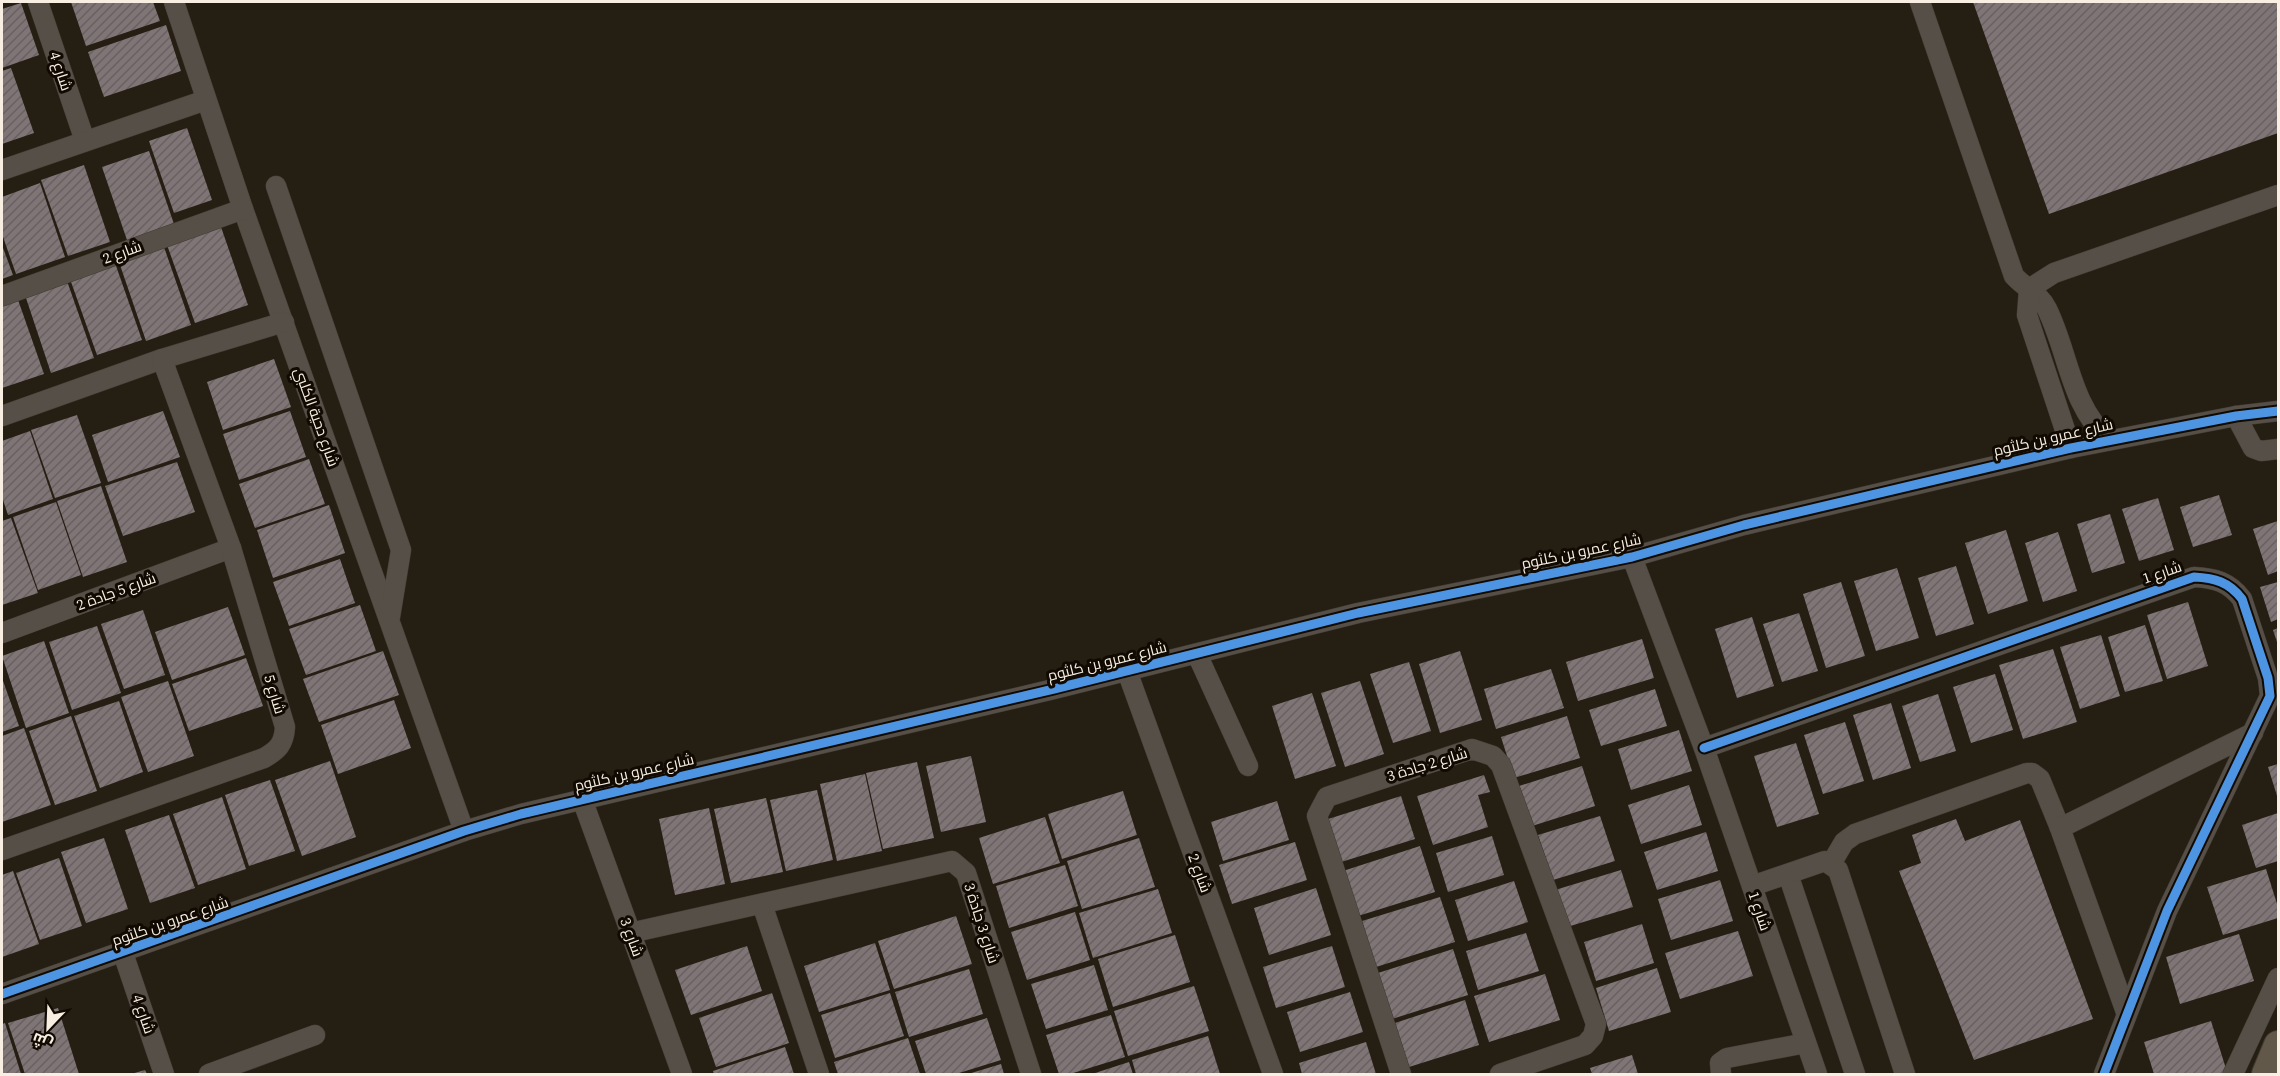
<svg xmlns="http://www.w3.org/2000/svg" width="2280" height="1076" font-family="'Source Serif 4',Cairo,serif">
<style>
.building{fill:url(#building-hatch)}
.lines{fill:none;stroke-linecap:round;stroke-linejoin:round}
.minor-casing{stroke:#403b33;stroke-width:21}
.highway-casing{stroke:#403b33;stroke-width:30}
.minor{stroke:#554f47;stroke-width:20}
.highway{stroke:#625849;stroke-width:28}
.cycleway-casing{stroke:#100a03;stroke-width:13}
.cycleway{stroke:#4d94e3;stroke-width:9}
.labels{text-anchor:middle;dominant-baseline:central;stroke-width:6;stroke-linejoin:round;paint-order:stroke}
.street-label{font-size:15px;fill:#f8efe2;stroke:#100a03}
</style>
<defs>
<pattern id="building-hatch" width="6" height="6" patternUnits="userSpaceOnUse" patternTransform="scale(1.5)"><rect width="6" height="6" fill="#7f7576"/><path d="M-1 1l2-2M0 6l6-6M5 7l2-2" fill="none" stroke="#676160"/></pattern>
</defs>
<rect width="100%" height="100%" fill="#251e12"/>
<g class="building">
<polygon points="71,2 153,2 160,21 86,46"/>
<polygon points="1973,2 2278,2 2278,133 2049,214"/>
<polygon points="21,3 39,55 2,68 2,9"/>
<polygon points="166,25 181,71 104,97 88,52"/>
<polygon points="11,68 34,133 2,144 2,71"/>
<polygon points="187,128 212,200 174,213 149,141"/>
<polygon points="149,151 175,227 128,243 102,167"/>
<polygon points="84,165 110,242 68,256 41,180"/>
<polygon points="40,183 65,257 16,274 2,234 2,197"/>
<polygon points="221,227 248,305 195,323 167,245"/>
<polygon points="2,245 13,275 2,279"/>
<polygon points="164,247 191,325 146,341 119,262"/>
<polygon points="115,263 142,340 97,355 70,279"/>
<polygon points="67,281 94,358 51,373 25,295"/>
<polygon points="17,297 44,374 2,388 2,302"/>
<polygon points="274,359 291,407 223,430 207,382"/>
<polygon points="163,411 180,457 108,482 92,435"/>
<polygon points="290,411 306,457 239,480 223,434"/>
<polygon points="77,415 101,483 55,498 31,430"/>
<polygon points="30,431 53,499 8,515 2,497 2,441"/>
<polygon points="309,459 325,504 255,528 239,484"/>
<polygon points="177,462 195,512 123,536 105,486"/>
<polygon points="101,486 127,562 83,577 57,501"/>
<polygon points="2219,495 2232,535 2193,547 2180,507"/>
<polygon points="2158,498 2174,550 2139,561 2122,509"/>
<polygon points="56,502 81,575 38,590 13,517"/>
<polygon points="329,505 345,553 273,578 257,530"/>
<polygon points="2110,514 2125,563 2092,573 2077,524"/>
<polygon points="11,518 38,593 2,605 2,521"/>
<polygon points="2278,521 2278,571 2268,575 2253,529"/>
<polygon points="2006,530 2028,601 1988,614 1965,543"/>
<polygon points="2058,532 2077,591 2043,602 2025,543"/>
<polygon points="340,559 355,603 289,626 273,582"/>
<polygon points="1956,566 1974,624 1936,636 1918,578"/>
<polygon points="1897,568 1919,638 1876,651 1854,581"/>
<polygon points="1841,582 1865,656 1826,668 1803,594"/>
<polygon points="2278,582 2278,619 2271,622 2260,587"/>
<polygon points="2188,602 2208,666 2167,679 2147,615"/>
<polygon points="360,605 376,651 306,675 289,629"/>
<polygon points="228,607 245,655 172,680 155,632"/>
<polygon points="143,610 165,675 124,689 101,624"/>
<polygon points="1799,613 1818,671 1782,682 1763,624"/>
<polygon points="1752,617 1774,686 1737,698 1715,629"/>
<polygon points="2145,625 2163,681 2125,692 2108,637"/>
<polygon points="97,626 121,693 72,710 49,642"/>
<polygon points="2278,628 2278,645 2273,630"/>
<polygon points="2101,635 2120,696 2080,709 2060,647"/>
<polygon points="1642,639 1654,678 1578,701 1566,662"/>
<polygon points="44,641 69,713 26,728 2,656"/>
<polygon points="2053,649 2077,722 2023,739 1999,665"/>
<polygon points="383,651 399,695 319,722 303,679"/>
<polygon points="1460,651 1482,720 1440,733 1419,664"/>
<polygon points="246,658 263,706 189,731 172,684"/>
<polygon points="1409,662 1431,731 1393,743 1370,674"/>
<polygon points="1551,669 1564,708 1496,729 1484,689"/>
<polygon points="1995,674 2013,730 1971,743 1953,687"/>
<polygon points="2,678 19,726 2,732"/>
<polygon points="168,681 194,756 148,772 121,697"/>
<polygon points="1360,681 1384,754 1345,767 1321,693"/>
<polygon points="1655,689 1667,726 1601,746 1589,710"/>
<polygon points="1312,693 1336,766 1295,779 1272,706"/>
<polygon points="1938,694 1956,751 1920,762 1902,706"/>
<polygon points="394,700 411,748 338,774 321,725"/>
<polygon points="119,701 143,772 100,788 74,716"/>
<polygon points="1891,703 1911,768 1873,780 1853,715"/>
<polygon points="71,716 97,791 55,805 29,731"/>
<polygon points="1567,716 1580,758 1514,778 1501,737"/>
<polygon points="1845,722 1864,781 1823,794 1804,735"/>
<polygon points="24,728 51,805 2,822 2,736"/>
<polygon points="1679,730 1692,771 1631,790 1618,749"/>
<polygon points="1796,743 1819,814 1777,827 1754,756"/>
<polygon points="971,756 986,822 941,832 926,766"/>
<polygon points="330,761 356,837 302,856 275,780"/>
<polygon points="917,762 934,838 883,849 866,773"/>
<polygon points="2278,764 2278,799 2268,767"/>
<polygon points="1582,766 1595,806 1532,826 1519,786"/>
<polygon points="865,774 882,851 837,861 820,784"/>
<polygon points="1484,775 1490,792 1478,795 1488,827 1433,845 1417,796"/>
<polygon points="270,780 295,851 249,866 225,795"/>
<polygon points="1689,785 1702,825 1641,844 1628,805"/>
<polygon points="817,790 833,860 786,871 770,800"/>
<polygon points="1123,791 1137,835 1062,859 1048,814"/>
<polygon points="1401,796 1415,839 1338,863 1325,820"/>
<polygon points="222,797 246,869 198,885 173,814"/>
<polygon points="766,798 783,872 731,883 714,809"/>
<polygon points="1277,801 1289,840 1223,861 1211,822"/>
<polygon points="709,808 725,884 675,895 659,819"/>
<polygon points="2278,813 2278,861 2256,868 2242,825"/>
<polygon points="169,815 195,888 150,903 125,830"/>
<polygon points="1600,816 1615,861 1553,880 1538,835"/>
<polygon points="1045,817 1060,863 993,884 979,838"/>
<polygon points="1956,819 1965,841 2020,820 2093,1019 1974,1060 1899,871 1921,863 1912,835"/>
<polygon points="1706,832 1718,871 1657,890 1644,852"/>
<polygon points="1492,836 1504,875 1448,892 1436,853"/>
<polygon points="104,838 128,909 86,923 61,852"/>
<polygon points="1139,838 1155,887 1082,909 1067,861"/>
<polygon points="1295,842 1307,880 1232,904 1219,865"/>
<polygon points="1420,846 1435,892 1358,916 1343,871"/>
<polygon points="59,858 82,926 40,940 16,873"/>
<polygon points="1065,865 1078,906 1009,928 996,886"/>
<polygon points="2266,869 2278,907 2278,918 2223,935 2207,887"/>
<polygon points="1621,870 1633,907 1567,927 1555,890"/>
<polygon points="13,871 39,944 2,957 2,875"/>
<polygon points="1720,880 1733,921 1671,940 1658,899"/>
<polygon points="1514,881 1528,922 1468,941 1455,900"/>
<polygon points="1316,888 1331,935 1269,955 1254,908"/>
<polygon points="1158,889 1172,933 1093,958 1079,913"/>
<polygon points="1440,897 1455,942 1376,967 1362,921"/>
<polygon points="1075,912 1090,960 1027,980 1011,932"/>
<polygon points="956,916 972,964 894,989 878,941"/>
<polygon points="1642,924 1654,963 1596,981 1584,942"/>
<polygon points="1738,931 1753,976 1680,999 1665,953"/>
<polygon points="1526,933 1539,971 1478,990 1466,951"/>
<polygon points="2239,934 2254,981 2180,1004 2166,957"/>
<polygon points="1175,935 1190,982 1113,1007 1098,959"/>
<polygon points="875,943 890,990 819,1012 804,966"/>
<polygon points="747,946 762,991 691,1015 675,970"/>
<polygon points="1332,946 1345,987 1276,1008 1263,967"/>
<polygon points="1453,949 1468,995 1392,1019 1378,973"/>
<polygon points="1094,965 1108,1010 1046,1029 1031,984"/>
<polygon points="1657,968 1671,1012 1609,1031 1596,988"/>
<polygon points="969,969 983,1014 909,1037 895,992"/>
<polygon points="1545,974 1560,1020 1489,1042 1474,996"/>
<polygon points="1194,986 1209,1031 1128,1056 1114,1011"/>
<polygon points="1350,992 1363,1032 1300,1052 1287,1012"/>
<polygon points="772,993 789,1043 716,1067 699,1018"/>
<polygon points="890,993 904,1036 835,1058 821,1015"/>
<polygon points="1465,1000 1479,1045 1409,1067 1395,1023"/>
<polygon points="58,1008 79,1074 25,1074 8,1023"/>
<polygon points="1111,1015 1125,1057 1070,1074 1059,1074 1046,1035"/>
<polygon points="987,1018 1001,1060 956,1074 926,1074 915,1041"/>
<polygon points="2211,1021 2227,1072 2219,1074 2154,1074 2144,1042"/>
<polygon points="5,1023 21,1074 2,1074 2,1024"/>
<polygon points="1208,1036 1220,1074 1136,1074 1132,1060"/>
<polygon points="908,1038 920,1074 838,1074 834,1062"/>
<polygon points="1366,1042 1376,1074 1302,1074 1299,1063"/>
<polygon points="785,1047 794,1074 714,1074 713,1071"/>
<polygon points="1632,1055 1638,1074 1592,1074 1590,1068"/>
<polygon points="1129,1062 1133,1074 1092,1074"/>
<polygon points="1001,1064 1004,1074 968,1074"/>
<polygon points="145,1070 147,1074 131,1074"/>
</g>
<g class="lines">
<defs>
<g id="minor">
<polyline points="38,2 85,141"/>
<polyline points="174,2 243,209 464,831"/>
<path d="M 1920,2 L 2014,276 C 2025,288 2040,294 2047,309 C 2069,354 2070,404 2108,439"/>
<polyline points="2,170 206,100"/>
<polyline points="276,186 401,550 390,617"/>
<polyline points="2,296 243,209"/>
<polyline points="2,416 162,359 284,322"/>
<polyline points="2236,416 2253,448 2261,451 2278,449"/>
<polyline points="2071,448 2027,315 2029,289 2054,273 2278,195"/>
<polyline points="1632,557 1704,748 1817,1074"/>
<polyline points="2,633 231,548"/>
<polyline points="1197,654 1248,766"/>
<polyline points="1127,671 1273,1074"/>
<path d="M 1704,748 L 2194,577 C 2215,578 2229,582 2242,599 L 2268,678 L 2270,696 L 2167,911 L 2104,1074"/>
<polyline points="582,799 682,1074"/>
<path d="M 2,850 L 264,758 C 278,750 284,744 285,727 L 231,548 L 162,359"/>
<polyline points="1831,864 1844,842 1855,834 2027,773 2032,773 2040,779 2060,828"/>
<polyline points="1788,874 1855,1074"/>
<polyline points="1752,886 1825,861 1838,870 1905,1074"/>
<polyline points="762,904 819,1074"/>
<polyline points="630,933 952,861 966,873 1031,1074"/>
<polyline points="123,953 164,1074"/>
<polyline points="2,994 464,831 521,814 1054,689 1358,613 1632,557 1744,525 2071,448 2236,416 2278,411"/>
<polyline points="2126,1012 2060,828 2253,733"/>
<polyline points="209,1074 315,1035"/>
<polyline points="1401,1074 1317,816 1327,797 1472,749 1493,756 1501,765 1596,1024 1593,1036 1585,1045 1500,1074"/>
<polyline points="1721,1074 1720,1063 1727,1058 1806,1043"/>
<polyline points="2233,1074 2278,978"/>
</g>
<polyline id="highway" points="2266,1074 2278,1045"/>
</defs>
<use href="#minor" class="minor-casing"/>
<use href="#highway" class="highway-casing"/>
<use href="#minor" class="minor"/>
<use href="#highway" class="highway"/>
<defs>
<g id="cycleway">
<path d="M 1704,748 L 2194,577 C 2215,578 2229,582 2242,599 L 2268,678 L 2270,696 L 2167,911 L 2104,1074"/>
<polyline points="2,994 464,831 521,814 1054,689 1358,613 1632,557 1744,525 2071,448 2236,416 2278,411"/>
</g>
</defs>
<use href="#cycleway" class="cycleway-casing"/>
<use href="#cycleway" class="cycleway"/>
</g>
<g class="labels">
<g class="street-label">
<text transform="translate(61 71) rotate(72)">شارع 4</text>
<text transform="translate(122 252) rotate(-20)">شارع 2</text>
<text transform="translate(317 417) rotate(70)">شارع دحية الكلبي</text>
<text transform="translate(2053 437) rotate(-13)">شارع عمرو بن كلثوم</text>
<text transform="translate(1581 551) rotate(-12)">شارع عمرو بن كلثوم</text>
<text transform="translate(2162 572) rotate(-19)">شارع 1</text>
<text transform="translate(116 591) rotate(-20)">شارع 5 جادة 2</text>
<text transform="translate(1107 661) rotate(-14)">شارع عمرو بن كلثوم</text>
<text transform="translate(275 694) rotate(73)">شارع 5</text>
<text transform="translate(1427 764) rotate(-17)">شارع 2 جادة 3</text>
<text transform="translate(634 772) rotate(-13)">شارع عمرو بن كلثوم</text>
<text transform="translate(1200 873) rotate(70)">شارع 2</text>
<text transform="translate(1760 911) rotate(71)">شارع 1</text>
<text transform="translate(170 921) rotate(-19)">شارع عمرو بن كلثوم</text>
<text transform="translate(982 923) rotate(72)">شارع 3 جادة 3</text>
<text transform="translate(632 937) rotate(70)">شارع 3</text>
<text transform="translate(144 1014) rotate(71)">شارع 4</text>
</g>
</g>
<rect width="2280" height="1076" fill="none" stroke="#f8efe2" stroke-width="6"/>
<g transform="translate(48 1028) rotate(203)" stroke="#100a03" stroke-width="4.5" paint-order="stroke">
<path d="M0-4.5L10 22L0 15L-10 22Z" fill="#f8efe2"/>
<text y="-9" font-size="16" font-weight="bold" text-anchor="middle" fill="#f8efe2">ش</text>
</g>
</svg>
